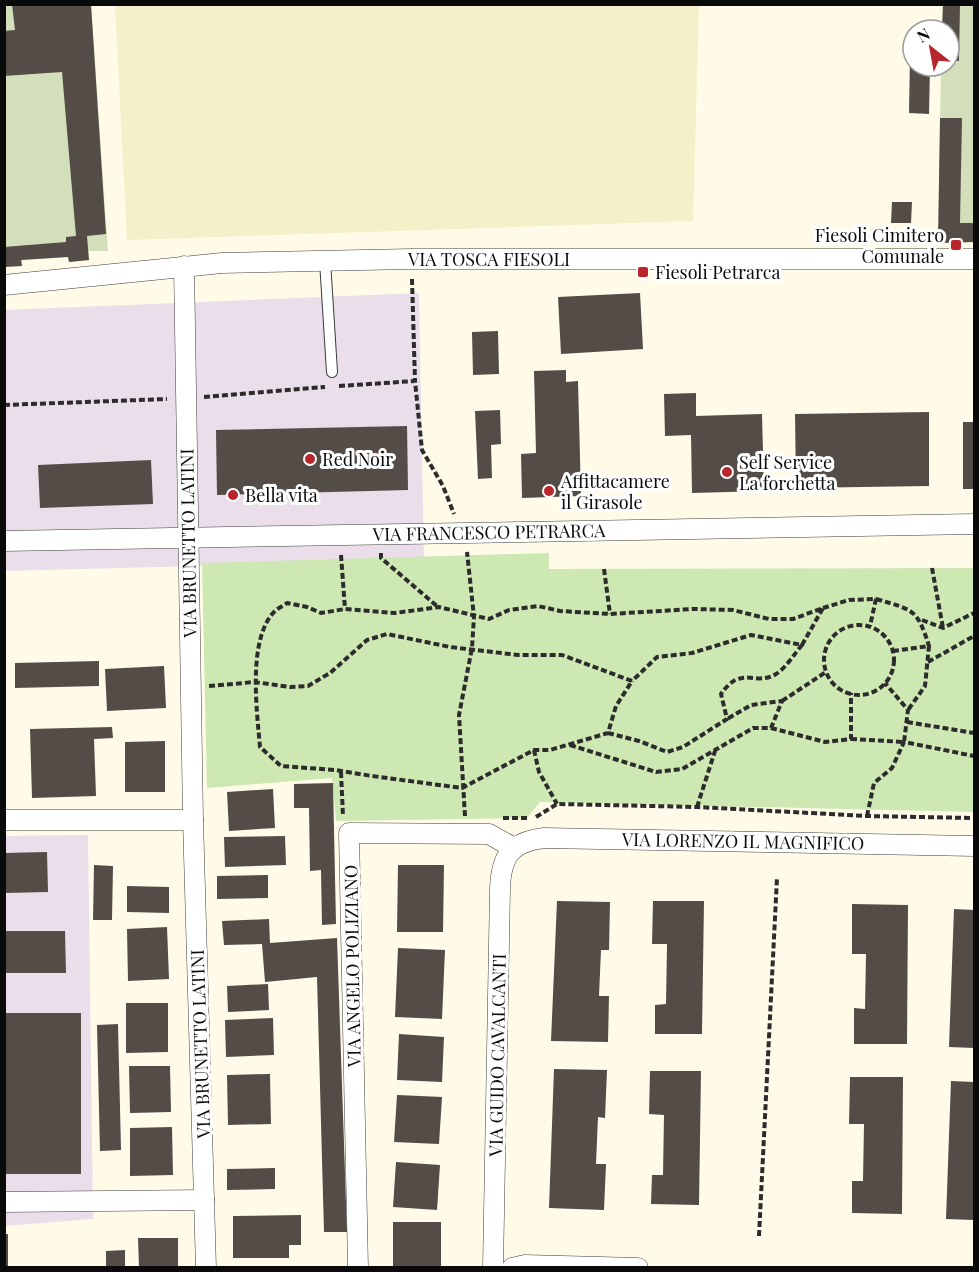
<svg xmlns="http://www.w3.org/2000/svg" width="979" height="1272" font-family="'Playfair Display',serif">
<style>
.industrial{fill:#e9deea}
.farmland{fill:#f4f0c9}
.green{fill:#cee8b3}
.cemetery{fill:#d3dfbb}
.building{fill:#534c47}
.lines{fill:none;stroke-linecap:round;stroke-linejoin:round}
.service-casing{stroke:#3d3d3d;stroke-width:12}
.minor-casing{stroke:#3d3d3d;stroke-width:21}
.path{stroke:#2c2c2c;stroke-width:4;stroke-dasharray:6 3;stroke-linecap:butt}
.service{stroke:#fff;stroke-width:10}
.minor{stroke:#fff;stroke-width:20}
.poi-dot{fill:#b8252b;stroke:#fff;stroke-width:2}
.labels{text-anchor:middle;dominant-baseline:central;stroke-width:6;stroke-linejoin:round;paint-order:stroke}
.poi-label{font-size:18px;fill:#0a0a0a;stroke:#fff;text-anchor:start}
.street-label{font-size:18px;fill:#0a0a0a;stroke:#fff}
</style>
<rect width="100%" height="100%" fill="#fffbe8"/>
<g class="industrial">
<polygon points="419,293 424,560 5,571 4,310"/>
<polygon points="88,835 93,1219 5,1226 5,836"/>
</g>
<polygon class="farmland" points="115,5 699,5 693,221 127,240"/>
<polygon class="green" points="549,553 549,569 974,568 974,812 540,802 527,818 336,821 332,778 207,788 202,563"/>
<g class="cemetery">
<polygon points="5,5 91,5 108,251 88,251 89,260 69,262 68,257 22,260 22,266 5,267"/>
<polygon points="943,5 974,5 974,242 938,243 941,66 949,66 949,30 942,30"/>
</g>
<g class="building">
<polygon points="12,4 91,4 106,234 87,236 89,260 69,262 68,257 21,260 22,266 4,267 4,247 66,242 66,237 76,236 62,72 4,76 4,31 15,30"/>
<polygon points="943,4 960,4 959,61 949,61 949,30 942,30"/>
<polygon points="910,56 913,56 913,66 930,66 929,114 909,113"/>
<polygon points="940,118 962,118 960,223 974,223 974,242 938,243"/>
<polygon points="892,202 912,202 911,223 891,223"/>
<polygon points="640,293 643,349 561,354 558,297"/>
<polygon points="498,331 499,374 473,375 472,332"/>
<polygon points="566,370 566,382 578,381 581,496 522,498 521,454 536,453 534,371"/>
<polygon points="696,393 696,416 762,414 764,491 692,493 691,435 665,436 664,394"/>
<polygon points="500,410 501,444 491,445 492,478 478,479 475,411"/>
<polygon points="929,412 929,486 796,488 795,414"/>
<rect x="963" y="422" width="11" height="67"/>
<polygon points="407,426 408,490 217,495 216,430"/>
<polygon points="151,460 153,504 40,508 38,465"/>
<polygon points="99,661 99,686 15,688 15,663"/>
<polygon points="164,666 166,708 107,711 105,669"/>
<polygon points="112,727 113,738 94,739 96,796 32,798 30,729"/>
<polygon points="165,741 165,792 125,792 125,742"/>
<polygon points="333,783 336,924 322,925 321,870 310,871 309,808 294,808 294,784"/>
<polygon points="273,789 275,828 229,831 227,792"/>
<polygon points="285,836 286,865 225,867 224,837"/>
<polygon points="47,852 48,892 4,893 4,853"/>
<polygon points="94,865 113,866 112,920 93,920"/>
<polygon points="398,865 444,865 443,932 397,932"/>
<polygon points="268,875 268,898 217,899 217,876"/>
<polygon points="127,886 169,887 169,913 127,912"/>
<polygon points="557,901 610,902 609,950 601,950 599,996 609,996 608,1042 551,1041"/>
<polygon points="653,901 704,901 702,1034 655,1034 655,1005 666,1004 667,944 652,944"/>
<polygon points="852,904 908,905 907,1044 854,1044 854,1008 865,1009 866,954 852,954"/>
<polygon points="954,909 974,910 974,1048 949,1047"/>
<polygon points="269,919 270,943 337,938 347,1232 324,1232 317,977 265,982 262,944 224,945 222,921"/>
<polygon points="167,927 169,979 128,981 127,929"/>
<polygon points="4,931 65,931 66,973 4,973"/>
<polygon points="398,948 445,950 442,1019 395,1017"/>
<polygon points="268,984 269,1010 228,1012 227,986"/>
<polygon points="126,1003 168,1003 168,1052 126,1053"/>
<rect x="5" y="1013" width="76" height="161"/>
<polygon points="273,1018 274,1055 226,1057 225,1020"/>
<polygon points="118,1024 121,1150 100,1151 97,1025"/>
<polygon points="399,1034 444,1037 442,1082 397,1080"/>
<polygon points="129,1066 170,1066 171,1112 130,1113"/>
<polygon points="554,1069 607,1070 605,1118 598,1117 596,1164 606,1164 604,1210 549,1208"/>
<polygon points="650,1071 701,1071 699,1205 651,1204 652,1175 663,1175 664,1115 649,1114"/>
<polygon points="270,1074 271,1124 228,1125 227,1075"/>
<polygon points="850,1077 903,1077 902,1214 852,1213 852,1181 863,1181 864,1124 849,1124"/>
<polygon points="951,1081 974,1082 974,1220 946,1219"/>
<polygon points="397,1095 442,1097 439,1144 394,1142"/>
<polygon points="172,1127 173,1175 130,1176 130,1128"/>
<polygon points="396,1162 440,1165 437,1210 393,1207"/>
<polygon points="275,1168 275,1189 227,1190 227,1169"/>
<polygon points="301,1215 301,1245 289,1245 289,1258 233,1258 233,1216"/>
<rect x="393" y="1222" width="48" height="45"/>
<rect x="4" y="1234" width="4" height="34"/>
<polygon points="138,1238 178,1238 178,1268 139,1268"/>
<polygon points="125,1250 125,1268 106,1268 106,1251"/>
</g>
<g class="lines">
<defs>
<polyline id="service" points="325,261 332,372"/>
<g id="minor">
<polyline points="184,266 193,820 206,1268"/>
<polyline points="4,285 222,263 411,259 974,259"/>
<polyline points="4,541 974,524"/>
<polyline points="4,820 193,820"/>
<polyline points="4,1202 204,1200"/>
<polyline points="358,1268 349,833 489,834 514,848"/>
<path d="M 493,1268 L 500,889 C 501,857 510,842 544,838 L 974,846"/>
<polyline points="512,1268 525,1265 638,1268"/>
</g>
</defs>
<use href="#service" class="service-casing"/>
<use href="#minor" class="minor-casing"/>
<g class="path">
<polyline points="412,279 415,381"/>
<polyline points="339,386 415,381 422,450 443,486 454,514"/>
<polyline points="204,397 325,387"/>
<polyline points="4,405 167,399"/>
<polyline points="381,553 381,558 438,607"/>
<polyline points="341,555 345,609"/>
<polyline points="932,568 943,628"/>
<polyline points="604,569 610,614"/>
<path d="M 876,599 C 913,610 917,608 929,646"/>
<polyline points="823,608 849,600 876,599 870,626"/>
<polyline points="922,620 943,628 974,613"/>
<circle cx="859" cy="660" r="35"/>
<polyline points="893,651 929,646 925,686 908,710"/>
<polyline points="928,662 974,636"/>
<path d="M 209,686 L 255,682 L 290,687 L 308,686 L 330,673 L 367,640 L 387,634 L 450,647 L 518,655 L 562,655 L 632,681 L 616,706 L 608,733 L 550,750 L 534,750 L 462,788 L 372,776 L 335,770 L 281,766 L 260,747 C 257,712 247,638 275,611 C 278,608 283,606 287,603 L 307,607 L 321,613 L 345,609 L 395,613 L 439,607 L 489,619 L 509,610 L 538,606 L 560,611 L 610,614 L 693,609 L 733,610 L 769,619 L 793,619 L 823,608 L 802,645 L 751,635 L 692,653 L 657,657 L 632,681"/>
<polyline points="782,701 826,672"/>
<polyline points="907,722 974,733"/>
<polyline points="771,728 825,742 851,739 851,693"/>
<path d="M 608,733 L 639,741 L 667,752 L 683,747 L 727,719 L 721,694 C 742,664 755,687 776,674 C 786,668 795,653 802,645"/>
<polyline points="851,739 904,742 908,710 885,683"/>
<polyline points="570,745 656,772 682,769 753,728 771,728 782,701 751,705 727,719"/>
<polyline points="534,750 539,772 557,804"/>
<polyline points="341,772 343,816"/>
<polyline points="697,807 715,751"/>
<polyline points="465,816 459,715 472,648 474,617 467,552"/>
<polyline points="867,816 874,783 892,768 904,742 974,756"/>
<polyline points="536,817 557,804 697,807 867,816 974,818"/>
<polyline points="503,818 528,818"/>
<polyline points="759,1236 777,878"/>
</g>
<use href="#service" class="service"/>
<use href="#minor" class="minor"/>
</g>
<g class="poi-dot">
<rect x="950" y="239" width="12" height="12" rx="3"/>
<rect x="637" y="266" width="12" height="12" rx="3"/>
<circle cx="310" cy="459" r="6"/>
<circle cx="727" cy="472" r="6"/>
<circle cx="549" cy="491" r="6"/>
<circle cx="233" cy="495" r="6"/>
</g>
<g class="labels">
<g class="poi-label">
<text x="944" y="235" text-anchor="end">Fiesoli Cimitero<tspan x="944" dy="21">Comunale</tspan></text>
<text x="655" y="272">Fiesoli Petrarca</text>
<text x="322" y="459">Red Noir</text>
<text x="739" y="462">Self Service<tspan x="739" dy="21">La forchetta</tspan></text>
<text x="561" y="481">Affittacamere<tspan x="561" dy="21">il Girasole</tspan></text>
<text x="245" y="495">Bella vita</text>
</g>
<g class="street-label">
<text x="489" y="259">VIA TOSCA FIESOLI</text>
<text transform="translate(489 532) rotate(-1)">VIA FRANCESCO PETRARCA</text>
<text transform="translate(188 543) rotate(-91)">VIA BRUNETTO LATINI</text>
<text transform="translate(743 841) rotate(1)">VIA LORENZO IL MAGNIFICO</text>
<text transform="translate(352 966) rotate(-91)">VIA ANGELO POLIZIANO</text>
<text transform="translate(200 1044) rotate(-92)">VIA BRUNETTO LATINI</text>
<text transform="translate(497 1055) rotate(-89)">VIA GUIDO CAVALCANTI</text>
</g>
</g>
<rect width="979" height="1272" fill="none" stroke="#0a0a0a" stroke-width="12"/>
<g transform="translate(931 48) rotate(329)"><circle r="28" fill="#ffffff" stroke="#9d9d9d" stroke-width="1.5"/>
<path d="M0-4.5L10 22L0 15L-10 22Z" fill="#b8252b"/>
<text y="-9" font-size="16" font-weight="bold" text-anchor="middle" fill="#0a0a0a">N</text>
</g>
</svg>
